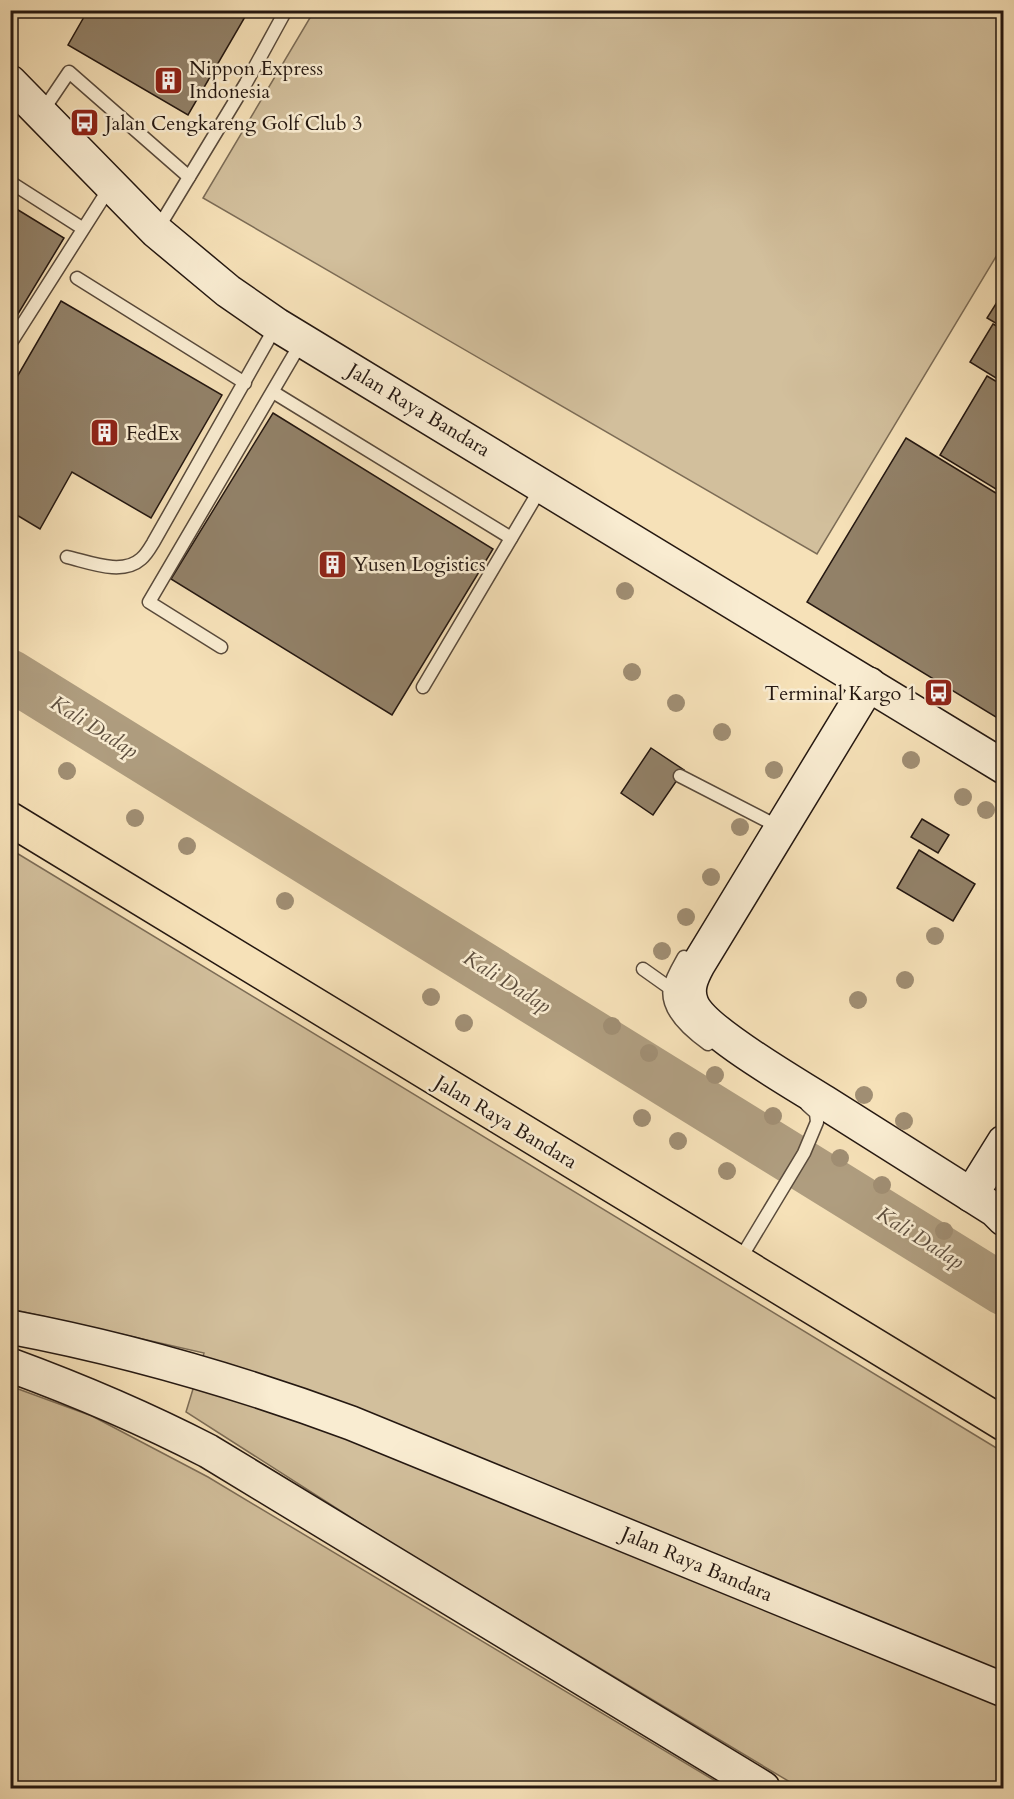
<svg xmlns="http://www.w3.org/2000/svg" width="1014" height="1799" font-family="Cardo,serif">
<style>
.green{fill:#d2bf9c;stroke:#7c6c56;stroke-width:1.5}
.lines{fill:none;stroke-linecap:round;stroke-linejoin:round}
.river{stroke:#af9d7f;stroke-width:51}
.building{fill:#928168;stroke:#251811;stroke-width:1.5}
.lane-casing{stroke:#594a3b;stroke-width:15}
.secondary-casing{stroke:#251811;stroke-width:36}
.primary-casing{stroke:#251811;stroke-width:36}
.lane{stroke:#f9ecd1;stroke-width:12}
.secondary{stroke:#f9ecd1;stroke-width:33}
.primary{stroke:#f6e1b8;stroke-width:33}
.tree{fill:#a08e73}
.labels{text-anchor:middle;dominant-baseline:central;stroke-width:5;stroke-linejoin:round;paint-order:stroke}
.poi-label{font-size:20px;fill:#251811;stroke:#f9ecd1;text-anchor:start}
.street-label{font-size:20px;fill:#251811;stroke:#f9ecd1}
.water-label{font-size:21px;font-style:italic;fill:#5c4d3d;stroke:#f9ecd1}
</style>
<rect width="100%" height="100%" fill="#f6e1b8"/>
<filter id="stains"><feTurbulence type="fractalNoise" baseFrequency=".00333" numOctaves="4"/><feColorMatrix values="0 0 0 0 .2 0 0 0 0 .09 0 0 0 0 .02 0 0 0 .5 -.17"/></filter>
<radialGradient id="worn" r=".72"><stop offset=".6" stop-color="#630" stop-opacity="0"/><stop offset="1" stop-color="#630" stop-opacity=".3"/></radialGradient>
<g class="green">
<polygon points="314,11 1003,11 1003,245 817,554 203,198"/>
<polygon points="10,849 1003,1452 1003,1788 800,1788 394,1545 186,1412 204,1353 11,1309"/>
<polygon points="10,1386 92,1416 208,1477 727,1788 11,1788"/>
</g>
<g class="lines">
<polyline class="river" points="10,675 1004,1290"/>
</g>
<g class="building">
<polygon points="88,10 249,10 188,115 68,45"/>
<polygon points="10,205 64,238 10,327"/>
<polygon points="1004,291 1004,328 987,318"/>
<polygon points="61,301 222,395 151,518 72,472 40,529 10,511 10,389"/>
<polygon points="993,324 1004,330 1004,383 970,362"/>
<polygon points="987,376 1004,386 1004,494 940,455"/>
<polygon points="273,413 493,549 392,715 171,579"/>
<polygon points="906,438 1004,498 1004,722 807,602"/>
<polygon points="651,748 684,770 653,815 621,793"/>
<polygon points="922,819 949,835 938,853 911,837"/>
<polygon points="919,850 975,884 953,921 897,888"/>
</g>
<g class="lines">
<defs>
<g id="lane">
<polyline points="42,112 69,72 189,177"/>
<polyline points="10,182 82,228"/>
<polyline points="157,230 246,83 286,10"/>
<polyline points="77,278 245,383"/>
<polyline points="10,344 110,187"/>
<polyline points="273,392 511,538"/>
<path d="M 67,557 C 89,562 122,576 141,559 C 146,555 150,548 153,543 L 276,326"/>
<polyline points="221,647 149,602 302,341"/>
<polyline points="423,687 542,486"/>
<polyline points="680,776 781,828"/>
<path d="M 684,957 C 679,966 672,977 670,987 C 665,1011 691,1032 708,1044"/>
<polyline points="643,969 674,991"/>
<polyline points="739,1261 804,1153 817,1122 816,1113 807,1105"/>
</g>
<g id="secondary">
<polyline points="10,82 156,231 228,291 277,325 1004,767"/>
<path d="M 869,684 L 698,965 C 691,978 686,990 692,1004 C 704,1032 796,1084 824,1102 C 881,1138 938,1174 995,1210 L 1004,1219"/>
<polyline points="971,1195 1004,1142"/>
<path d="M 10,1327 C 127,1349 240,1382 351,1423 L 1004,1690"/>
<path d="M 10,1365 C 78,1390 144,1418 208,1451 L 763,1788"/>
</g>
<polyline id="primary" points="10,819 1004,1424"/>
</defs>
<use href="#lane" class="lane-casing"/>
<use href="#secondary" class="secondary-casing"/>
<use href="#primary" class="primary-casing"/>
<use href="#lane" class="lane"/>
<use href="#secondary" class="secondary"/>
<use href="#primary" class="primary"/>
</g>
<g class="tree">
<circle cx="625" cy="591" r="9"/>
<circle cx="632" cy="672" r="9"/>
<circle cx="676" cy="703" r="9"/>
<circle cx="722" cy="732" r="9"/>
<circle cx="911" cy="760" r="9"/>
<circle cx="774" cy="770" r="9"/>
<circle cx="67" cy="771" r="9"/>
<circle cx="963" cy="797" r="9"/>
<circle cx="986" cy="810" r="9"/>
<circle cx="135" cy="818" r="9"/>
<circle cx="740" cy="827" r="9"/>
<circle cx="187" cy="846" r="9"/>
<circle cx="711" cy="877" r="9"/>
<circle cx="285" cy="901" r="9"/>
<circle cx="686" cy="917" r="9"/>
<circle cx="935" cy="936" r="9"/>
<circle cx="662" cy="951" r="9"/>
<circle cx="905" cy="980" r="9"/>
<circle cx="431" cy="997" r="9"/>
<circle cx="858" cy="1000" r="9"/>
<circle cx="464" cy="1023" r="9"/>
<circle cx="612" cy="1026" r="9"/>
<circle cx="649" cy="1053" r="9"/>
<circle cx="715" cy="1075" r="9"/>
<circle cx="864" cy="1095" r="9"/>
<circle cx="773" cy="1116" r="9"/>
<circle cx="642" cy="1118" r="9"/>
<circle cx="904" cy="1121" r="9"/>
<circle cx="678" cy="1141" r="9"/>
<circle cx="840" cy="1158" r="9"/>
<circle cx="727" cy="1171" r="9"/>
<circle cx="882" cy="1185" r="9"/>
<circle cx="944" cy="1231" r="9"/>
</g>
<defs>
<symbol id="building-square" viewBox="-11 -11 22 22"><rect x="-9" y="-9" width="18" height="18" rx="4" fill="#8f2418" stroke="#f9ecd1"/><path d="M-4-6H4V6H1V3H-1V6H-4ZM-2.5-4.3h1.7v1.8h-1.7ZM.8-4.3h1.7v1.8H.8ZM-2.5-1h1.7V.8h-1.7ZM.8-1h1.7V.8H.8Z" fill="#fff"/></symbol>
<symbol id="bus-square" viewBox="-11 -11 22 22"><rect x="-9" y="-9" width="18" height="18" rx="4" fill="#8f2418" stroke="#f9ecd1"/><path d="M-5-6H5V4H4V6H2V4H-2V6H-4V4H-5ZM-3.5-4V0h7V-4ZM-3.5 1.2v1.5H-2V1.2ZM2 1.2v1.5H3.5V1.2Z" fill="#fff"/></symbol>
</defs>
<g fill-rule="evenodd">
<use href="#building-square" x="152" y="64" width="33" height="33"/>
<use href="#bus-square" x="68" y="106" width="33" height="33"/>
<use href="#building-square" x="88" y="416" width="33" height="33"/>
<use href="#building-square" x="316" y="548" width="33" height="33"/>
<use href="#bus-square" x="922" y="676" width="33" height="33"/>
</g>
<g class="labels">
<g class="poi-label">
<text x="189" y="68">Nippon Express<tspan x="189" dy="23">Indonesia</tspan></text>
<text x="105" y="123">Jalan Cengkareng Golf Club 3</text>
<text x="126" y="433">FedEx</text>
<text x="353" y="564">Yusen Logistics</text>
<text x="917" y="693" text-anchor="end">Terminal Kargo 1</text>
</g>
<g class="street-label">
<text transform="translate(419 410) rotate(31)">Jalan Raya Bandara</text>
<text transform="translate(506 1122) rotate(31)">Jalan Raya Bandara</text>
<text transform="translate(697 1564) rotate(23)">Jalan Raya Bandara</text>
</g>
<g class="water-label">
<text transform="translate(94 727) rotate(32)">Kali Dadap</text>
<text transform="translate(507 982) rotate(32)">Kali Dadap</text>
<text transform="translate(920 1238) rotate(32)">Kali Dadap</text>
</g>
</g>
<rect width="1014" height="1799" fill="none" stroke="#f6e1b8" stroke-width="36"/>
<rect x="12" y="12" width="990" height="1775" fill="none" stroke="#251811" stroke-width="3"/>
<rect x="18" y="18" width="978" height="1763" fill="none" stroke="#251811" stroke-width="1.5"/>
<rect width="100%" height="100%" filter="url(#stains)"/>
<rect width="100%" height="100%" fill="url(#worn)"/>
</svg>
